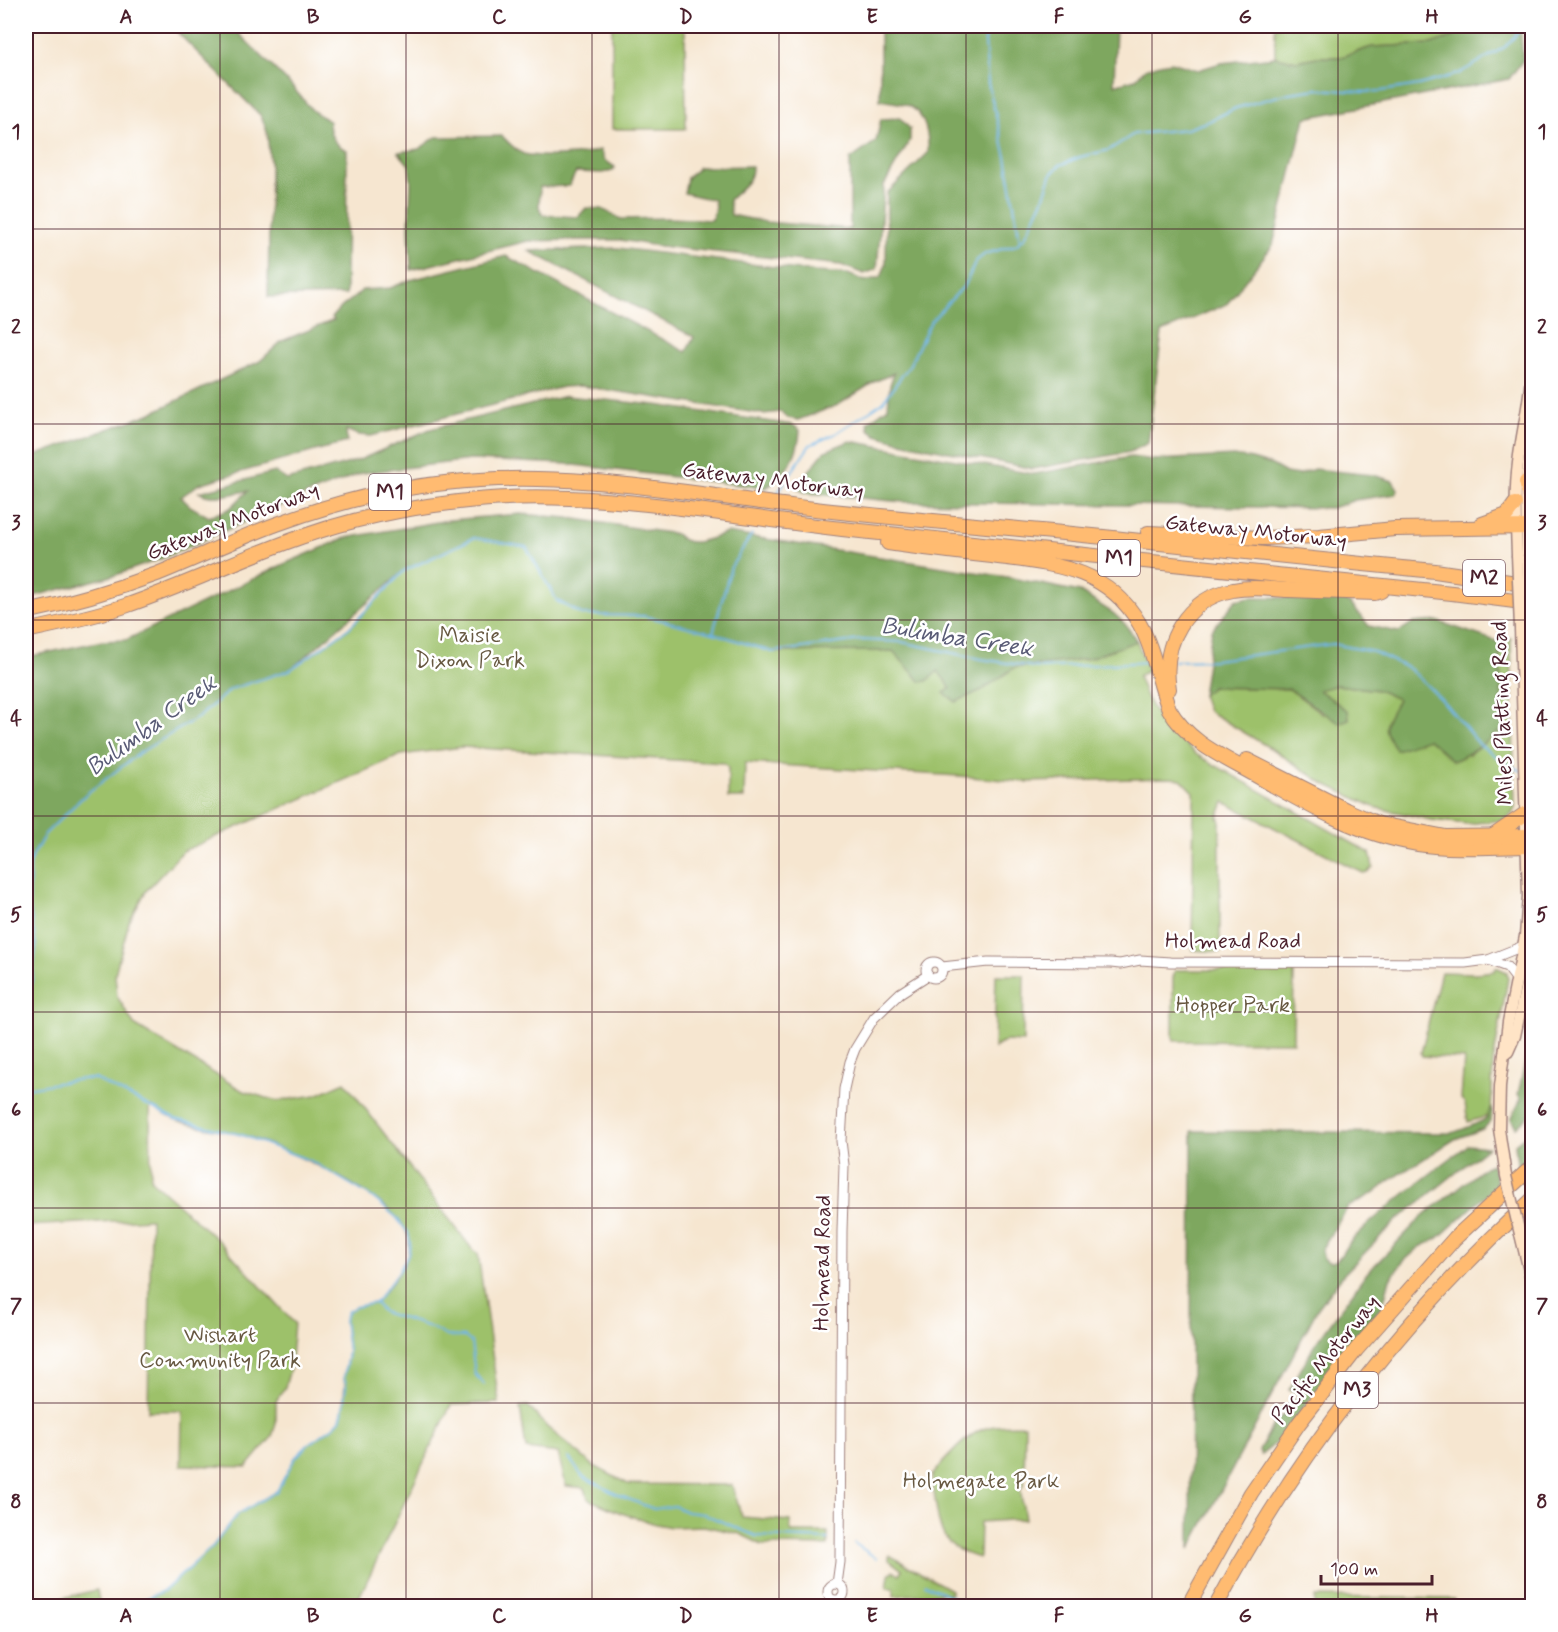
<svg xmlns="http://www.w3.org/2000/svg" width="1558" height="1632" font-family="Mynerve,sans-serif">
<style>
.green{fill:#9dc16b;stroke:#74704b;stroke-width:1.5}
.forest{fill:#7ea75f;stroke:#646345;stroke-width:1.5}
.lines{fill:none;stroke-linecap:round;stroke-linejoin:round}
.stream{stroke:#6fb5e6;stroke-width:2}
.tertiary-casing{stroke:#a0827e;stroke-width:11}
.secondary-casing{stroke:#a0827e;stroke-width:13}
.motorway-casing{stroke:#a0827e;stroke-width:16}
.tertiary{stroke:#fff;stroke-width:9}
.secondary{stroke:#ffe4c6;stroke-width:10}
.motorway{stroke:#ffbb71;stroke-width:14}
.secondary-bridge-casing{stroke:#a0827e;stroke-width:13;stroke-linecap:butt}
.secondary-bridge{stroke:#ffe4c6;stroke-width:10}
.grid{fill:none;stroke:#4a1f2b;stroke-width:1.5;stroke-opacity:0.55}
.labels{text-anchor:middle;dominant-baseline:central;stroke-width:5;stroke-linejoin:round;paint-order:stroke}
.shield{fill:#fff;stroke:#80626b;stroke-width:1.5}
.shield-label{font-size:21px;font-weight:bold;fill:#4a1f2b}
.street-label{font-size:22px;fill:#4a1f2b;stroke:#fff}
.park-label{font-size:22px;fill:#675841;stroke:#fff}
.water-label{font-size:24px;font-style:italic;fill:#595b76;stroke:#fff}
.neatline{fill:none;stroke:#4a1f2b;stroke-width:2}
.grid-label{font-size:20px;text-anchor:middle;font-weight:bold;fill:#4a1f2b}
</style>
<rect width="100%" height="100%" fill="#fff"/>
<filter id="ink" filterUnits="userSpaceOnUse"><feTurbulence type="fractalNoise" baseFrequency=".0167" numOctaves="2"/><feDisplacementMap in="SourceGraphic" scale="12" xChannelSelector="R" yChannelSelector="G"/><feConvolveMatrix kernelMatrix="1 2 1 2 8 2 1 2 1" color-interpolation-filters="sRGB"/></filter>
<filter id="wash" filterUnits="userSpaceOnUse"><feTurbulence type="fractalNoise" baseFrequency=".008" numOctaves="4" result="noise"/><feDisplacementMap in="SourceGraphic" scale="24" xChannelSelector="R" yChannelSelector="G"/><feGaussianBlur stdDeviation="1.35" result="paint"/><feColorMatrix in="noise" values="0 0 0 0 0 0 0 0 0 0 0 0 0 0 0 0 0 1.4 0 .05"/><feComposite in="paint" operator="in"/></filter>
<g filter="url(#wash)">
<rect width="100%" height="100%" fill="#f6e6d0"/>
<g class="green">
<polygon points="612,26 685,26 686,129 612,129"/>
<polygon points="1275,26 1455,26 1455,36 1431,44 1372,47 1341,57 1317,57 1297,61 1275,57"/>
<path d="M 474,538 L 526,547 L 540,568 L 582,615 L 644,616 L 713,633 L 772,652 L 1137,641 L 1148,671 L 1138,676 L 1147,699 L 1161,722 L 1197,755 L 1370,853 L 1373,867 L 1367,872 L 1363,873 L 1224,802 L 1218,818 L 1220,819 L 1220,952 L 1192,950 L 1194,792 L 1181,779 L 1168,778 L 1027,782 L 959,776 L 745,763 L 744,798 L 728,798 L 728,767 L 724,763 L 462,747 L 401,755 L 183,851 L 146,891 L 129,922 L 115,974 L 117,996 L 134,1025 L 243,1091 L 277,1101 L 316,1095 L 345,1082 L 472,1249 L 478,1254 L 499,1403 L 451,1405 L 355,1606 L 130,1606 L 165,1590 L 213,1546 L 238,1514 L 277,1491 L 295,1458 L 309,1444 L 333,1427 L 340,1420 L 342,1414 L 345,1385 L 344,1377 L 348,1352 L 344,1320 L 348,1311 L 355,1307 L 375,1303 C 388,1287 409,1266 409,1244 C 411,1201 278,1145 242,1135 C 220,1128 195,1128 174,1119 C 166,1116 158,1110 150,1106 L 151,1180 L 220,1242 L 294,1323 L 290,1369 L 285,1387 L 276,1401 L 276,1423 L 272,1437 L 247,1467 L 181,1465 L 182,1411 L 148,1411 L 151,1219 L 26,1226 L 26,1016 L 29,1001 L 36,947 L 29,904 L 30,861 L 45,834 L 86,794 L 141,752 L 199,717 L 231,689 L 290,670 L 349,628 L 404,571 Z"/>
<polygon points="1511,638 1515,808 1512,814 1503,820 1467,824 1431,820 1374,807 1323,783 1275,751 1208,711 1202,695 1212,687 1289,689 1323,714 1318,690 1337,685 1378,690 1399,699 1428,739 1469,755 1476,747 1503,730 1499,642"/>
<polygon points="1496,967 1507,972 1508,979 1493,1062 1491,1115 1468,1122 1465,1103 1461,1099 1464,1059 1422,1056 1421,1053 1441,972 1476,973 1495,971"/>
<polygon points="1175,970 1294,970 1293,1042 1174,1041 1173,1038 1173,978"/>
<polygon points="996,975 1024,975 1023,1042 1005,1041 994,1048"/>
<polygon points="528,1406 547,1427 594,1466 628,1484 732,1485 742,1517 790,1521 791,1532 828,1532 828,1546 762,1545 740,1534 704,1526 671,1527 656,1524 621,1513 588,1499 585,1488 566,1486 558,1453 526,1449 520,1407"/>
<path d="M 1025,1425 L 1024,1486 L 1020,1487 L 1025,1519 L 980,1522 L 979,1558 C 943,1548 940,1534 935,1499 C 934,1491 932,1484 932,1476 C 944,1460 968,1433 986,1428 C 998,1424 1012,1426 1025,1425 Z"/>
<polygon points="889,1555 951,1590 951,1593 894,1596 894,1588 887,1588 889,1574 893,1571 899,1575 902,1570 889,1560"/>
<polygon points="97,1590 100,1606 26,1606"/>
<polygon points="1315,1597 1454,1599 1456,1606 1315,1606"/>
</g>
<g class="forest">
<path d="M 171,26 L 231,26 L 289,83 L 313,111 L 329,121 C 329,134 334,145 347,150 L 346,295 L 268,297 L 270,164 L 267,132 L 261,116 Z"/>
<path d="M 880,26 L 1116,26 L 1114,85 L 1135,79 L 1145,69 L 1160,64 L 1171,62 L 1198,70 L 1221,63 L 1275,57 L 1297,61 L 1317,57 L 1341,57 L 1372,47 L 1431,44 L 1455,36 L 1455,26 L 1492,26 L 1498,30 L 1505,26 L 1520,26 L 1523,60 L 1509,79 L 1305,118 L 1273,245 L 1227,304 L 1162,332 L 1148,443 L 1130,452 L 1033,469 L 905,443 L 876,435 L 869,429 L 868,422 L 888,407 L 890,385 L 894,373 L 874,382 L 838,405 L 798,420 L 788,418 L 781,412 L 763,414 L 581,386 L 563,387 L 371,436 L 358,435 L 346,430 L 347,442 L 199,484 L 181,497 L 190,506 L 209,517 L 229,509 L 248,491 C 232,493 213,501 199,492 L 275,472 L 287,480 L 357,461 L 430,429 L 566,396 L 656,405 L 793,425 L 800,430 C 799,455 786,475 766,488 L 566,464 L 471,460 L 362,473 L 306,495 L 163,558 L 116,575 L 26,598 L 26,459 L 149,414 L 260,361 L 282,341 L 334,320 L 332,317 C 341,305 352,301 362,290 L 390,288 L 410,280 L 506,256 L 686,352 L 694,337 L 529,251 L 618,248 L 816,272 L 848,274 L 865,281 L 881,277 L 886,264 L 887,193 L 928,153 C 929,137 926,114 909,106 C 901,102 888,102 880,100 Z"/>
<path d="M 900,118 L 910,129 L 910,140 L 884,185 L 877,269 L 864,274 L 841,265 L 658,246 L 620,240 L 577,240 L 528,241 L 411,270 L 409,228 L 411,181 L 409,165 L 398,152 L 419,149 L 436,137 L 502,136 C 508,142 517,152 524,154 C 542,158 583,156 600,150 L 604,160 L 615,167 L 613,171 L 602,173 L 576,172 L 569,186 L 540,187 L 539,207 L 543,215 L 578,217 L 586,208 L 602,209 L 621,219 L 668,218 L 712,220 L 715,208 L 714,200 L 684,193 L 687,178 L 699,167 L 752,166 C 753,183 739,189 729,200 L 731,215 L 766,222 L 850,229 L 850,160 L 876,141 L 881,119 Z"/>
<polygon points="850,441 1034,474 1131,457 1154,460 1234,456 1252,459 1272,465 1286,473 1299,475 1314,469 1373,475 1393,481 1398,489 1396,494 1355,500 1332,508 903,502 807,493 798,489 800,482 825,451"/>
<path d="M 520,514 L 569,518 L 676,534 C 689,550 710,538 727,533 L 1007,577 L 1080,592 L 1113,613 L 1125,624 L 1137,641 L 1087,659 L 1014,668 L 982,690 L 956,702 L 944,693 L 951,688 L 938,671 L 927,681 L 921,682 L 893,651 L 772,652 L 713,633 L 644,616 L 583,615 L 557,601 L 526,547 L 474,538 L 404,571 L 290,670 L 231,689 L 199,717 L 141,752 L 86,794 L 45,834 L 30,861 L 29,904 L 36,947 L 29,1001 L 26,1016 L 26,657 L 102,641 L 126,640 L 284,564 L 345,538 L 449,520 Z"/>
<path d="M 1250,597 L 1340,599 L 1351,604 L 1369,626 L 1399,632 L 1412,623 L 1437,621 L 1499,642 L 1503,730 C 1486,741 1472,754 1453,761 L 1428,739 L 1396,750 C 1378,725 1386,724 1398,699 L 1378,690 L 1337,685 L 1319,690 L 1348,711 L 1349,719 L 1339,723 L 1289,689 L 1212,687 L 1202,695 L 1212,630 L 1236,600 Z"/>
<polygon points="1532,1032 1532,1113 1516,1127 1511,1119 1521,1099 1518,1094"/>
<path d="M 1490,1109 L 1492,1111 L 1491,1121 L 1483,1129 L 1455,1139 L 1389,1181 L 1376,1192 L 1348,1207 L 1322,1248 C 1320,1255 1326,1265 1335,1261 C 1341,1258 1343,1251 1346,1247 C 1354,1237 1364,1228 1373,1220 C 1403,1194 1436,1169 1468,1145 L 1488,1147 L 1395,1222 L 1343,1275 L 1318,1308 L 1190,1549 L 1192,1131 L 1451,1133 C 1463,1130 1475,1124 1486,1119 Z"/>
<polygon points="1532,1130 1532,1159 1518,1172 1515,1144"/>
<polygon points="1492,1164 1497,1181 1494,1188 1437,1239 1420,1247 1403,1262 1390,1279 1383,1305 1276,1443 1261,1455 1259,1451 1275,1421 1286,1414 1300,1393 1289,1390 1316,1343 1367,1273 1422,1217 1485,1167"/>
</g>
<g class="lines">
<g class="stream">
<polyline points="984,26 988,83 1006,157 1020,241"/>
<polyline points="778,492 810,445 835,434 883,402 909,366 931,321 965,285 976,261 985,254 1016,245 1025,237 1042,202 1052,173 1060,165 1080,157 1109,150 1134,134 1187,129 1209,121 1236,108 1289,93 1317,89 1364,92 1381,91 1419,85 1458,74 1505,47 1524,26"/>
<polyline points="713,633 731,567 752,534"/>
<polyline points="1174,661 1214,660 1333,644 1374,652 1410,669 1441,699 1480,745 1507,764 1522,771"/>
<polyline points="26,1016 29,1001 36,947 29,904 30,861 45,834 86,794 141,752 199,717 231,689 290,670 349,628 404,571 474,538 526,547 557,601 583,615 644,616 713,633 772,652 861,640 902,642 981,659 1040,668 1148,662"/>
<polyline points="26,1088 82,1079 95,1079 175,1119 242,1135 311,1161 372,1197 396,1217 408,1233 410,1243 408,1254 400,1270 375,1303 355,1307 348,1311 344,1320 348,1352 344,1377 346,1385 342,1414 340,1420 333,1427 309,1444 295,1458 277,1491 238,1514 213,1546 165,1590 130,1606"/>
<polyline points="375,1303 383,1312 392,1315 430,1327 446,1336 465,1337 471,1342 475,1374 484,1384"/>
<polyline points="569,1458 582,1476 618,1495 654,1509 674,1506 687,1512 704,1514 756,1536 828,1539"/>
<polyline points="854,1543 876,1558"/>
<polyline points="925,1584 971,1606"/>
</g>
</g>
</g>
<g filter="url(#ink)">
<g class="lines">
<defs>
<g id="tertiary">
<polyline points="1488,960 1507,967 1517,980"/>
<circle cx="934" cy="970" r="8"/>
<polyline points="942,967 988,962 1111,963 1120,964 1140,960 1170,962 1465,963 1488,960 1523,946"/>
<circle cx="836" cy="1592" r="8"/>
<polyline points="837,1584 840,1562 842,1231 844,1165 841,1141 844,1089 850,1062 855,1049 874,1018 900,993 928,975"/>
</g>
<g id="secondary">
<path d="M 1517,555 C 1516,525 1514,494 1518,463 C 1522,429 1531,397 1532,363"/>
<polyline points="1527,557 1526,482 1532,431"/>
<polyline points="1529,630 1532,682"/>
<polyline points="1508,1052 1515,1036 1532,957"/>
<polyline points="1506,1176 1499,1129 1500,1086 1508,1022 1525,936 1528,896 1520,628"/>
<polyline points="1520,1234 1532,1283"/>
</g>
<g id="motorway">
<polyline points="1526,482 1532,506"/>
<polyline points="1482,524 1507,515 1515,504"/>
<polyline points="1148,533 1262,538 1319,536 1395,529 1532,527"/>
<path d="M 888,543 C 923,548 957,552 992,556 C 1050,564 1106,566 1139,623 C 1154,649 1158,681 1169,709 C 1188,743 1226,758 1259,777 C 1309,806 1360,835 1418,844 C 1456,850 1494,846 1532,846"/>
<path d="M 26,612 C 70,603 114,590 157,574 C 197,558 236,539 277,524 C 331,504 388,489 445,483 C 575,468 703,497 832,511 C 935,522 1038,530 1141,541 C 1239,551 1337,562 1435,571 L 1530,585"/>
<path d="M 26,631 C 59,624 92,617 125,606 C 184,586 241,558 301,537 C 352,519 405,508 458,502 C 584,486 717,515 842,529 C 1045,552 1249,571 1452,593 L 1530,603"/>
<path d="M 1169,689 C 1161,643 1186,599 1233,590 C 1251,586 1270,589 1288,590 C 1317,591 1346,592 1375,593 L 1381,591"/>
<polyline points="1247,760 1346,810 1379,824 1446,837 1532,836"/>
<polyline points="1493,836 1525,814"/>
<polyline points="1188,1606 1251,1493 1299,1423 1356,1350 1455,1238 1532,1167"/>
<path d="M 1216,1606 C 1297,1454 1405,1316 1532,1200"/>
</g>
</defs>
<use href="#tertiary" class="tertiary-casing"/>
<use href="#secondary" class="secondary-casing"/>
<use href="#motorway" class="motorway-casing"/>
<use href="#tertiary" class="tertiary"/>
<use href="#secondary" class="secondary"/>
<use href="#motorway" class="motorway"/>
<defs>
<g id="secondary-bridge">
<polyline points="1517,555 1520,628"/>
<polyline points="1527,557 1529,630"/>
<polyline points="1506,1176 1520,1234"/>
</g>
</defs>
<use href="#secondary-bridge" class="secondary-bridge-casing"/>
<use href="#secondary-bridge" class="secondary-bridge"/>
</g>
</g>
<path class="grid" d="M 220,26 L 220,1606M 406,26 L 406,1606M 592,26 L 592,1606M 779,26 L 779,1606M 966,26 L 966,1606M 1152,26 L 1152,1606M 1338,26 L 1338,1606M 26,229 L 1532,229M 26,424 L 1532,424M 26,620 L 1532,620M 26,816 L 1532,816M 26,1012 L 1532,1012M 26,1208 L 1532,1208M 26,1403 L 1532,1403"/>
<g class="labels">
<g class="shield">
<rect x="369" y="474" width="42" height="36" rx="4.5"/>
<rect x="1098" y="540" width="42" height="36" rx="4.5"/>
<rect x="1463" y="560" width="42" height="36" rx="4.5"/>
<rect x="1336" y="1372" width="42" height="36" rx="4.5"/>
</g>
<g class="shield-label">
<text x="390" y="492">M1</text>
<text x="1119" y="558">M1</text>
<text x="1484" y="578">M2</text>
<text x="1357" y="1390">M3</text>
</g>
<g class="street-label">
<text transform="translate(773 481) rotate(7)">Gateway Motorway</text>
<text transform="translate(233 522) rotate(-21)">Gateway Motorway</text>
<text transform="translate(1256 532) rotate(6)">Gateway Motorway</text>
<text transform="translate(1503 713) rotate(-92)">Miles Platting Road</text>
<text x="1233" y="942">Holmead Road</text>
<text transform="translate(823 1263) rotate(-89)">Holmead Road</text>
<text transform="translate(1326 1360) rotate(-51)">Pacific Motorway</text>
</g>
<g class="park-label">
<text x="470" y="636">Maisie<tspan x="470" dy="25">Dixon Park</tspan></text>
<text x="1233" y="1006">Hopper Park</text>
<text x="220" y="1336">Wishart<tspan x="220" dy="25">Community Park</tspan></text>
<text x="981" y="1482">Holmegate Park</text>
</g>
<g class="water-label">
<text transform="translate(957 638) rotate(9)">Bulimba Creek</text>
<text transform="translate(152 726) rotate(-36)">Bulimba Creek</text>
</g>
</g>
<rect width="1558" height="1632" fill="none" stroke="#fff" stroke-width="66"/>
<path d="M1321 1575v9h111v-9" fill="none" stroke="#4a1f2b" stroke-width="3"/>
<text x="1330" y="1575" font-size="18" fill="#4a1f2b" stroke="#ffffff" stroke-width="4.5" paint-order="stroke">100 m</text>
<rect x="33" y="33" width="1492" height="1566" class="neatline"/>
<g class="grid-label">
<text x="126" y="23">A</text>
<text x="313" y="23">B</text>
<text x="499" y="23">C</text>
<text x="686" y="23">D</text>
<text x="872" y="23">E</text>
<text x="1059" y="23">F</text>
<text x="1245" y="23">G</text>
<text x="1432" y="23">H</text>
<text x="16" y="138">1</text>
<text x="1542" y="138">1</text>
<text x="16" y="333">2</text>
<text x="1542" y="333">2</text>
<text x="16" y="529">3</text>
<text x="1542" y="529">3</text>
<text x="16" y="725">4</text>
<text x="1542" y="725">4</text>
<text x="16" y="921">5</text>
<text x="1542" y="921">5</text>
<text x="16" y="1116">6</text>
<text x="1542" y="1116">6</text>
<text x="16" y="1312">7</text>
<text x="1542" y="1312">7</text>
<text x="16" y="1508">8</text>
<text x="1542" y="1508">8</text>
<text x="126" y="1622">A</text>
<text x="313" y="1622">B</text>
<text x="499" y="1622">C</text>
<text x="686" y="1622">D</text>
<text x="872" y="1622">E</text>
<text x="1059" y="1622">F</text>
<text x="1245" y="1622">G</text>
<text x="1432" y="1622">H</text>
</g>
</svg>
